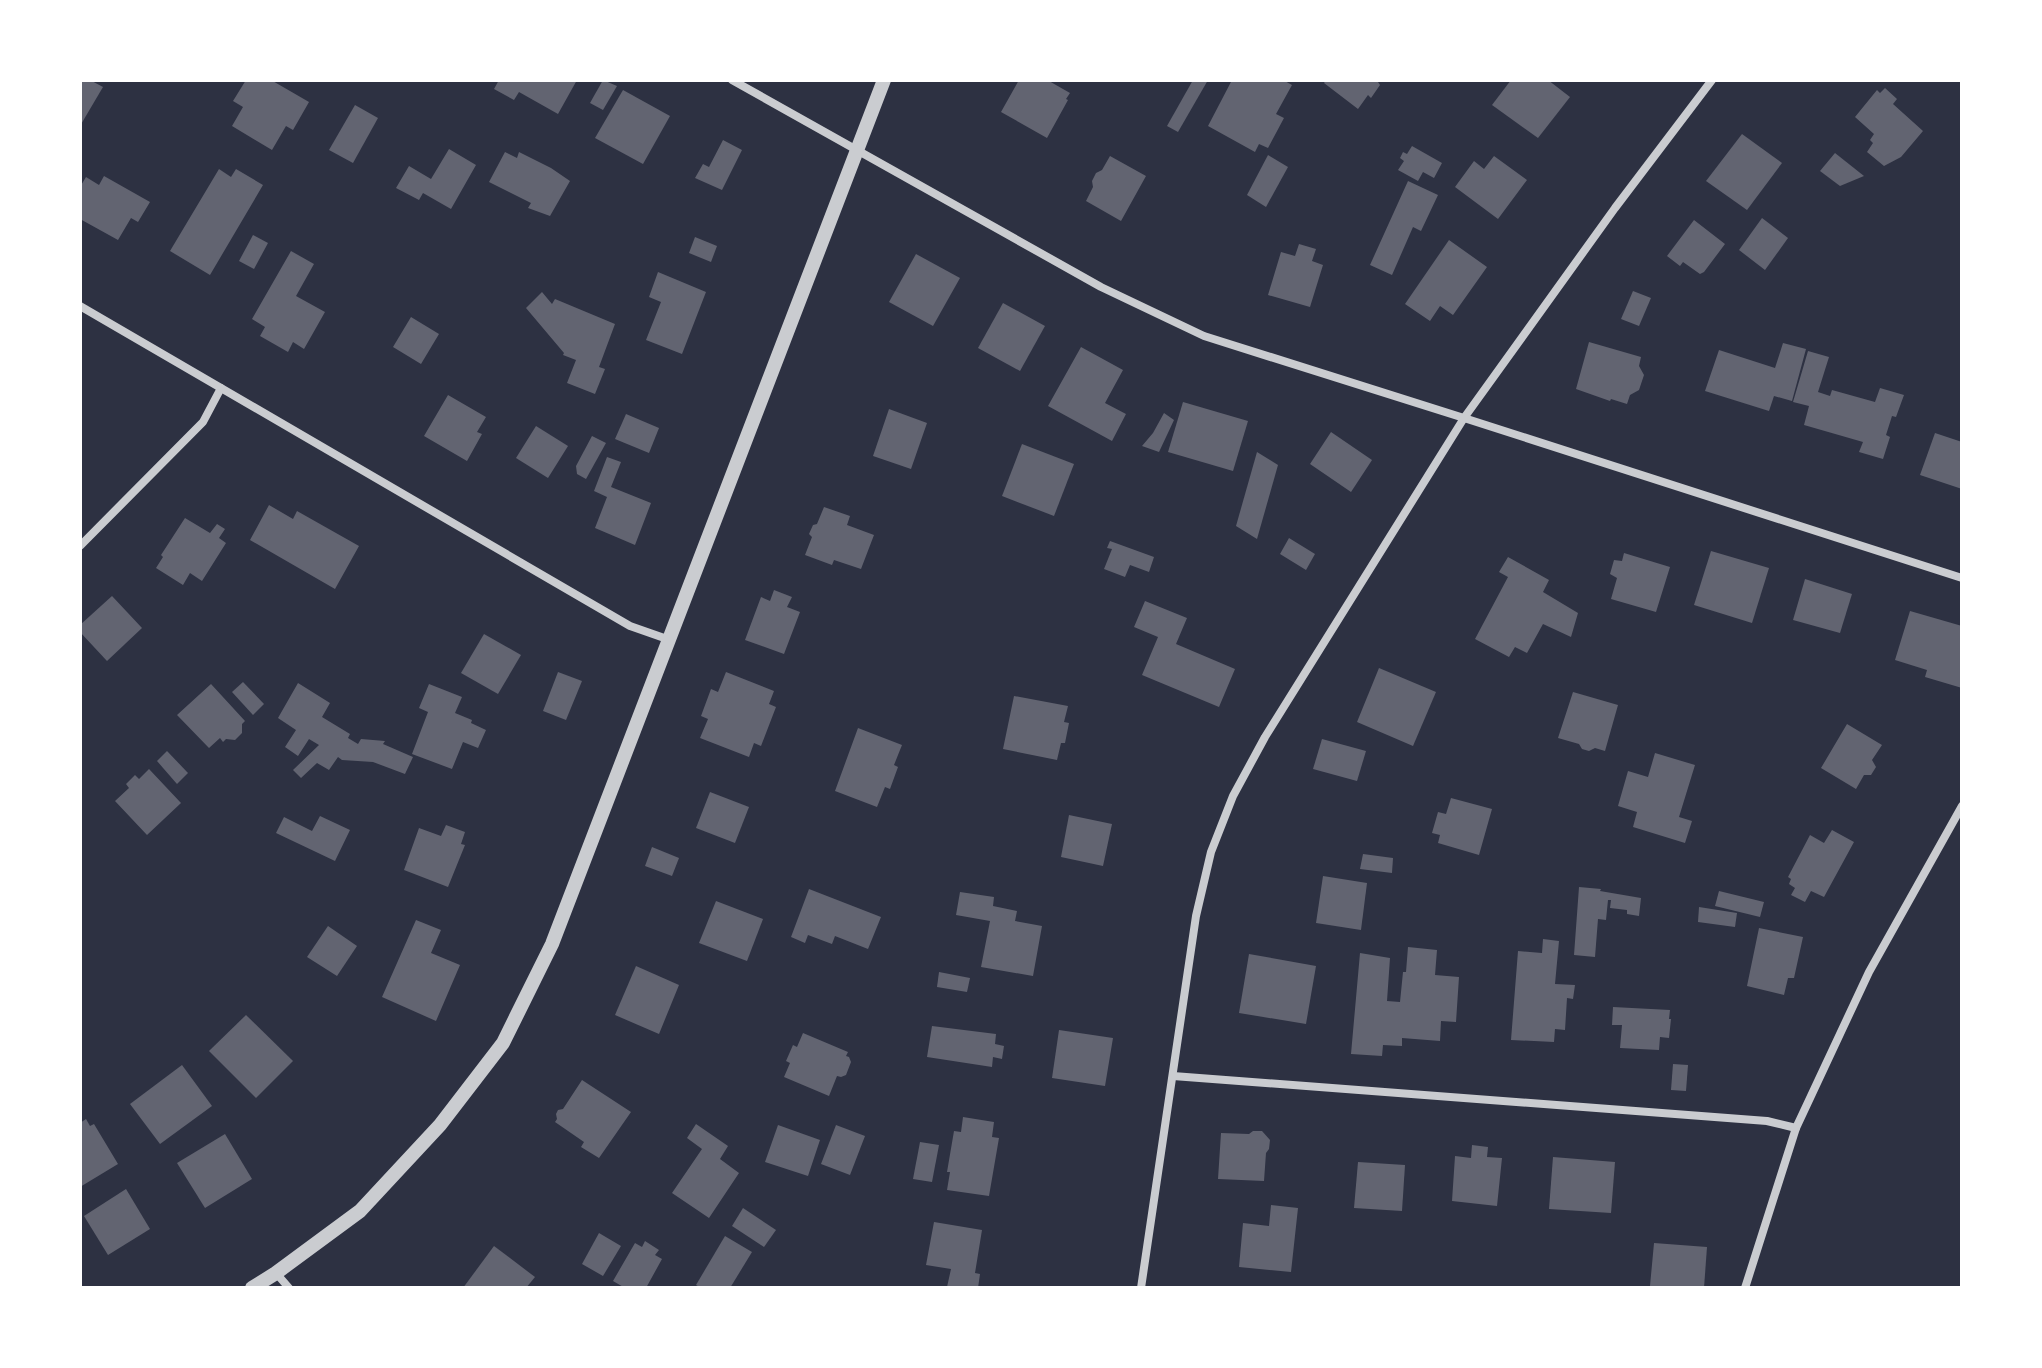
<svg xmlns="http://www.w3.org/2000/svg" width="2042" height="1368" font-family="'Space Grotesk',sans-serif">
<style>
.building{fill:#626471}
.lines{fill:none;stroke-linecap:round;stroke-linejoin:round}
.minor{stroke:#caccd0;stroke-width:8}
.tertiary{stroke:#caccd0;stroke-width:14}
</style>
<rect width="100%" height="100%" fill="#2d3142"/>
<g class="building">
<polygon points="80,80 90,80 103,87 80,126"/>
<polygon points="246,80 271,80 309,102 293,130 286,126 272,150 232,126 243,107 233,101"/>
<polygon points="499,80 577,80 558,114 519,92 514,100 494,89"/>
<polygon points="603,80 617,86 603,110 590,103"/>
<polygon points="1019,80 1050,80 1049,81 1070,93 1066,99 1068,100 1047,138 1001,112"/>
<polygon points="1193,80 1208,80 1178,132 1167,126"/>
<polygon points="1232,80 1283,80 1292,85 1276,114 1284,118 1268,148 1259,144 1255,152 1208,126"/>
<polygon points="1326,80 1379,80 1378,82 1380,85 1371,98 1368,95 1358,109 1324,83"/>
<polygon points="1511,80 1548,80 1570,97 1538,138 1492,105"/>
<polygon points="1885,88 1897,99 1893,104 1923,131 1901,157 1884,166 1867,152 1873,143 1870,140 1874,134 1855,117 1877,90 1880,93"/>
<polygon points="623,90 670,116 643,164 595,138"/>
<polygon points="355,105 378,118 353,163 329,150"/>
<polygon points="1742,134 1782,163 1747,210 1706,181"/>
<polygon points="723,140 742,150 722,190 695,178 703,164 709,167"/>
<polygon points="1412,146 1442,163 1434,178 1423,172 1418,181 1398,170 1404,161 1400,158 1403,152 1407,154"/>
<polygon points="449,149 476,165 451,209 423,193 419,200 396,188 409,166 431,179"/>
<polygon points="505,152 517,158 519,152 551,168 570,181 550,216 528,208 531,203 489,182"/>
<polygon points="1835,153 1864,176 1840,186 1820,171"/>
<polygon points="1268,155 1288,167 1266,207 1247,195"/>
<polygon points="1110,156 1146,176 1121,221 1086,201 1093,187 1092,181 1096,173 1102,170"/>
<polygon points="1494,156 1527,180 1498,219 1455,187 1474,161 1484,169"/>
<polygon points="219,169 231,177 236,169 263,185 210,275 170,251"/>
<polygon points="104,176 150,202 138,222 131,218 118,240 80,219 80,187 86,177 99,185"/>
<polygon points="1408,181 1438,195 1421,231 1413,227 1392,275 1370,265"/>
<polygon points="1762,218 1788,238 1765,270 1739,250"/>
<polygon points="1694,220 1725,244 1704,272 1700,274 1683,262 1680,266 1667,256"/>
<polygon points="253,235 268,243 254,269 239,261"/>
<polygon points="695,237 717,246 711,262 689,253"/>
<polygon points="1449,240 1487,267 1453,315 1440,306 1430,321 1405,304"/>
<polygon points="1299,244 1316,249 1312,261 1323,265 1310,307 1268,295 1281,252 1295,256"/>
<polygon points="291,251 314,264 296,296 325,312 304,349 293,342 288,352 260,336 265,327 252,319"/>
<polygon points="916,254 960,278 933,326 889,302"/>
<polygon points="658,272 706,292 682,354 646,340 661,302 649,297"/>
<polygon points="1633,291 1651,298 1639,326 1621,319"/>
<polygon points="542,292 552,304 555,299 615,324 599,367 605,369 595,394 567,383 576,360 563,355 564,353 526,308"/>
<polygon points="1003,303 1045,326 1020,371 978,348"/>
<polygon points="411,317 439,334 421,364 393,347"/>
<polygon points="1589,342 1641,357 1639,366 1644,375 1639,390 1630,395 1627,404 1611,399 1610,401 1576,389"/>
<polygon points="1783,343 1806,349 1792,401 1774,396 1769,411 1705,391 1719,350 1775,368"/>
<polygon points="1081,347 1123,370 1105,403 1126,414 1112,441 1048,406"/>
<polygon points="1808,351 1829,357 1818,392 1830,396 1832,390 1875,402 1880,388 1904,395 1896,417 1892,416 1886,435 1890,437 1883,459 1859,452 1863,442 1804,425 1809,406 1793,402"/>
<polygon points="448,395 486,417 477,432 482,434 467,461 424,436"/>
<polygon points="1183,402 1248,421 1233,471 1168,452"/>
<polygon points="889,409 927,423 911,469 873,456"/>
<polygon points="1164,413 1174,420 1159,452 1142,446 1153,433"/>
<polygon points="626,414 659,428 649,453 615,439"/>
<polygon points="536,426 568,446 548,478 516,458"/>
<polygon points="1331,432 1372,460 1351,492 1310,464"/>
<polygon points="1935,433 1962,442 1962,489 1920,475"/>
<polygon points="592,436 606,443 586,479 577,474 576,466"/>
<polygon points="1022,444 1074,464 1054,516 1002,496"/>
<polygon points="1257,452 1278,465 1257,539 1236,526"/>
<polygon points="607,457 621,462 611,487 651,503 635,545 595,528 607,497 594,491"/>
<polygon points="269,505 293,519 297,511 359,546 335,589 250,540"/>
<polygon points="824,507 850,516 847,525 874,535 861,569 834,560 832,565 805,555 812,537 809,534 813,525 817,524"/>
<polygon points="185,518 210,533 217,524 225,529 219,538 226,543 202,581 190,573 183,585 156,568 163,557 161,555"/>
<polygon points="1289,538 1315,554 1306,570 1280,554"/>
<polygon points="1110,541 1154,557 1149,572 1130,565 1125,577 1104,569 1112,549 1107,548"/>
<polygon points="1711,551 1769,568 1752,623 1694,605"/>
<polygon points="1624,553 1670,567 1656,612 1611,599 1617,578 1610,574 1614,560 1622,561"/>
<polygon points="1508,557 1549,580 1543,592 1578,613 1571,637 1543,624 1527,653 1515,647 1509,657 1475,639 1508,577 1499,572"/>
<polygon points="1805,579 1852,594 1840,633 1793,620"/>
<polygon points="774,590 792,597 787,607 800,612 784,654 745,640 761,597 770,601"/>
<polygon points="112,596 142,628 107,661 80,632 80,625"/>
<polygon points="1145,601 1187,618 1176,644 1235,669 1219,707 1142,675 1158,637 1134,627"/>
<polygon points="1910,611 1962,626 1962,688 1925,677 1927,670 1895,660"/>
<polygon points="484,634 521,655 498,694 461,673"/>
<polygon points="1379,668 1436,692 1413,746 1357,722"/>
<polygon points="558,672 582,681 566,720 543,711"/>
<polygon points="726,672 774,691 769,704 776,707 761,746 754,743 749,757 700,738 708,719 701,716 711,689 718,692"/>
<polygon points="243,682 264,704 253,715 232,692"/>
<polygon points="298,683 330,703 322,717 350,734 348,738 358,744 361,739 385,741 383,744 413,757 405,774 373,762 342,760 338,757 329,770 317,763 301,778 293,770 319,745 309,739 298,756 285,747 296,730 278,718"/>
<polygon points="211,684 245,721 242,724 242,733 235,740 226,739 223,742 220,738 209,748 177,715"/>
<polygon points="429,684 462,697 455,713 472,720 471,723 486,730 478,748 463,742 452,769 412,754 428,712 419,708"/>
<polygon points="1573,692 1618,705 1605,751 1595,748 1589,751 1582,749 1579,744 1558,738"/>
<polygon points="1014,696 1068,706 1064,722 1069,723 1065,743 1061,743 1057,760 1003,749"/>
<polygon points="1847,724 1882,745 1872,760 1876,767 1871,775 1864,775 1856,789 1821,768"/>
<polygon points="858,728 902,745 894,765 898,767 890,789 885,787 877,807 835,791"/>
<polygon points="1322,739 1366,751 1357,781 1313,769"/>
<polygon points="167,751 188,773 177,784 157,761"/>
<polygon points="1655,753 1695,765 1679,817 1692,821 1685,843 1633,827 1637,812 1618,806 1628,771 1648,777"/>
<polygon points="149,769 181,803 147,835 115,801 129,788 126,784 135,775 139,779"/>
<polygon points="710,792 749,807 735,843 696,828"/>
<polygon points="1451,798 1492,809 1479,855 1438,843 1440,835 1432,833 1438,812 1446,814"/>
<polygon points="1069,815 1112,824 1103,866 1061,857"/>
<polygon points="320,816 350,830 335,861 276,833 284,817 312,831"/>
<polygon points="446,825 465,832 461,844 465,845 448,887 404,870 419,828 441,836"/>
<polygon points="1832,830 1854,842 1824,897 1811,891 1805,902 1791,895 1795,888 1789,884 1791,879 1788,877 1810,835 1824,843"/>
<polygon points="652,847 679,858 672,876 645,866"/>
<polygon points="1363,854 1393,858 1392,873 1360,869"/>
<polygon points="1323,876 1367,883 1361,930 1316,923"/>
<polygon points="1579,887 1601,889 1600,891 1641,898 1639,916 1627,914 1627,910 1610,908 1611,900 1608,900 1606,920 1598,919 1595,957 1574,955"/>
<polygon points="809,889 881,917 868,949 835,936 832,944 808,935 805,943 791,937"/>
<polygon points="1719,891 1764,902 1760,917 1715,906"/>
<polygon points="960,892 994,897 993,906 1017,911 1015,921 1042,926 1033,976 981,967 990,921 956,915"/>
<polygon points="716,901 763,919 747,961 699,943"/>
<polygon points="1699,907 1737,913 1735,927 1698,922"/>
<polygon points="416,920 441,930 431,953 460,965 436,1021 382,997"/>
<polygon points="328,926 357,946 337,976 307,957"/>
<polygon points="1759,928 1803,937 1794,978 1788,978 1784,995 1747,986"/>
<polygon points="1543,939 1559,941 1555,984 1575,985 1573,999 1567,998 1565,1030 1555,1029 1554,1042 1511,1040 1518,951 1542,953"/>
<polygon points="1408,947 1437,950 1435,975 1459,977 1456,1022 1441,1021 1440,1041 1402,1038 1402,1046 1383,1045 1382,1056 1351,1054 1360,953 1390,958 1387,1001 1400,1002 1403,972 1406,972"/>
<polygon points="1249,954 1316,966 1306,1024 1239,1013"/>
<polygon points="636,966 679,985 659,1034 615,1015"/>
<polygon points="939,972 970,978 967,992 937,987"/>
<polygon points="1613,1007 1670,1010 1669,1019 1671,1019 1669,1038 1660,1037 1659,1050 1620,1048 1622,1025 1612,1025"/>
<polygon points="246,1015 293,1061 256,1098 209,1051"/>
<polygon points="932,1026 996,1034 995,1044 1004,1046 1002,1059 993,1057 992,1067 927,1057"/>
<polygon points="1059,1030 1113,1038 1105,1086 1052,1078"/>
<polygon points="803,1033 848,1052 846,1056 849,1057 851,1062 846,1075 841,1077 837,1076 829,1096 784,1077 790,1063 786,1061 793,1045 797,1047"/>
<polygon points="1673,1064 1688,1065 1686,1091 1671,1090"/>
<polygon points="182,1065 212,1106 160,1144 130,1104"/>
<polygon points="582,1080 631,1112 599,1158 581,1147 584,1142 555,1122 557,1119 556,1114 558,1110 563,1109"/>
<polygon points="963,1117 994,1122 992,1137 999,1138 989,1196 947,1190 950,1172 947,1172 954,1131 961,1132"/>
<polygon points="86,1119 90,1126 94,1124 118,1164 80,1187 80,1123"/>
<polygon points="696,1124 728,1146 720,1159 739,1173 709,1218 672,1193 702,1149 687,1138"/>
<polygon points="778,1125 820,1140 808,1176 765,1162"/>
<polygon points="836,1125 865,1136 850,1175 821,1164"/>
<polygon points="1253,1131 1262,1131 1270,1140 1269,1149 1266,1153 1264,1181 1218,1179 1221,1133 1249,1134"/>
<polygon points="225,1134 252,1179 205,1208 177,1163"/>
<polygon points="920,1142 939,1145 932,1182 913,1179"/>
<polygon points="1472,1145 1488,1147 1487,1157 1502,1158 1497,1206 1452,1201 1455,1156 1471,1158"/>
<polygon points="1553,1157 1615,1162 1611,1213 1549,1209"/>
<polygon points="1358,1162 1405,1165 1402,1211 1354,1208"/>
<polygon points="126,1189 150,1229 108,1255 84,1216"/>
<polygon points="1271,1205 1298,1208 1291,1272 1239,1267 1243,1223 1269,1226"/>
<polygon points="743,1208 776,1230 764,1247 732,1226"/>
<polygon points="934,1222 982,1230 975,1273 980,1274 978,1288 947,1287 951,1269 926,1265"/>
<polygon points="599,1233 621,1246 603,1276 582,1264"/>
<polygon points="725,1236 752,1252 730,1288 701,1288 696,1285"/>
<polygon points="645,1241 659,1250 655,1255 662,1259 646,1288 625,1288 613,1281 635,1243 642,1247"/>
<polygon points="1654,1243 1707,1247 1704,1288 1650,1286"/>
<polygon points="494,1246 535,1277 526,1288 463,1288"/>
</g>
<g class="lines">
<g class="minor">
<polyline points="732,80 1101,287 1204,336 1464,418 1962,578"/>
<polyline points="80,306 630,626 670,640"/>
<polyline points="80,546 203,422 221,388"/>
<polyline points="1173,1076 1767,1121 1796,1128"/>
<polyline points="276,1273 289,1288"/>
<polyline points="1141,1288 1196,916 1211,852 1233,796 1265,737 1464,418 1615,208 1712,80"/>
<polyline points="1745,1288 1796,1128 1869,972 1962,806"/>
</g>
<polyline class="tertiary" points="252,1288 276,1273 360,1211 440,1125 503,1043 552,944 884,80"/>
</g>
<rect width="2042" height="1368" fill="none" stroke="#ffffff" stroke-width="164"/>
</svg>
